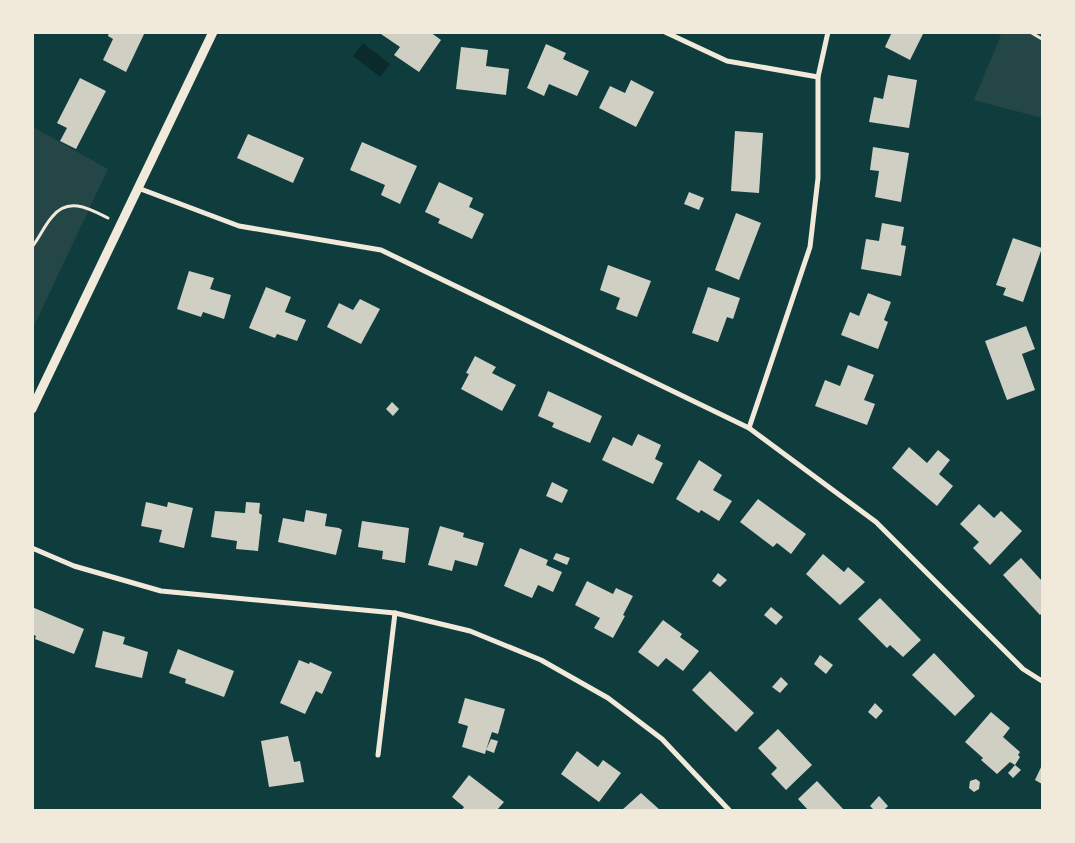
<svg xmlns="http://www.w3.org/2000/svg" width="1075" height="843" font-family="'IBM Plex Serif',serif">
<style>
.green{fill:#244646}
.water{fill:#0a2a2b}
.building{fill:#cfcfc3}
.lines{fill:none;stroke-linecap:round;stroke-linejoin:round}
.path{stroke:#f1e9da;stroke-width:3}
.minor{stroke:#f1e9da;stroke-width:5}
.tertiary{stroke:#f1e9da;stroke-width:9}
</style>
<rect width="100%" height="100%" fill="#0f3d3e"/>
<g class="green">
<polygon points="996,33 1042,33 1042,118 974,100 1001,35"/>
<polygon points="33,127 108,169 33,328"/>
</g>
<polygon class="water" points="363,43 390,64 380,77 353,56"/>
<g class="building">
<polygon points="109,32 145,32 126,72 103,60 113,39 108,36"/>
<polygon points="378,32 430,32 441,40 419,72 394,55 400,47"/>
<polygon points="892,32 924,32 910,60 885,47"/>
<polygon points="546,44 566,53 563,59 589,71 577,96 549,84 544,96 527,88"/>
<polygon points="461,47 488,50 486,66 509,69 506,95 456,89"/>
<polygon points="888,75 917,80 909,128 869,122 874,97 883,99"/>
<polygon points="80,78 106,91 76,149 60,141 67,128 57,123"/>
<polygon points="631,80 654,92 636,127 599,108 610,86 625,93"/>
<polygon points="735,131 763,133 759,193 731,191"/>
<polygon points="248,134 304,158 293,183 237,158"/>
<polygon points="362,142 417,166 400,204 381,195 385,185 350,170"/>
<polygon points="873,147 909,153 901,202 875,197 879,171 870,170"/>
<polygon points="439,182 473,198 469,207 484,214 472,239 438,223 440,219 425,212"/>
<polygon points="689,192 704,198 699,210 684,204"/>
<polygon points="736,213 761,223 739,280 715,270"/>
<polygon points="882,223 904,227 901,245 906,246 901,276 861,269 866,239 879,241"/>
<polygon points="1013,238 1042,248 1023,302 1003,295 1006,288 996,285"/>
<polygon points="608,265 651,281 637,317 616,309 620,298 600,290"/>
<polygon points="189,271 214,278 210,289 231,295 224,319 203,312 201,317 177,309"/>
<polygon points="266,287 291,297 285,312 306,320 297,341 277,334 275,338 249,328"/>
<polygon points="708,287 740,298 733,319 727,317 718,342 692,333"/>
<polygon points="868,293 891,302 884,320 888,322 878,349 841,335 850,312 859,316"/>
<polygon points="360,299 380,309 361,344 327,327 339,303 353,310"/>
<polygon points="1026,326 1035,349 1022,354 1035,390 1007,400 985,341"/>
<polygon points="475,356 496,367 492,373 516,385 502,411 461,389 469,374 466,373"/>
<polygon points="848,365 874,375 864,400 875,404 867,425 815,406 825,380 840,386"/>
<polygon points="548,391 602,416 590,443 552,427 554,423 538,416"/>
<polygon points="392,402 399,409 393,416 386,409"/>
<polygon points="638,434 661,445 655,459 663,463 653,484 602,460 613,437 632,446"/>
<polygon points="909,447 927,463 938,450 950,460 939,474 953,486 937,506 892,468"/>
<polygon points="699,460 722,475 713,490 732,501 719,521 701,510 699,513 676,499"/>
<polygon points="552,482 568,490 562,503 546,496"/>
<polygon points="758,499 806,534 791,554 777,543 773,547 740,522"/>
<polygon points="146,502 167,507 168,502 193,508 184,548 159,542 162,530 141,526"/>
<polygon points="246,502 260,503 259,513 262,515 258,551 236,549 237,541 211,537 215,511 245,513"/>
<polygon points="979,504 994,518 1001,511 1022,531 990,565 973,548 979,542 960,524"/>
<polygon points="306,510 327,514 325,526 339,528 342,530 336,555 278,542 283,518 304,522"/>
<polygon points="362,521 409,528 405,563 382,559 383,551 358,547"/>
<polygon points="440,526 464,533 463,537 484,543 477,566 455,560 452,571 428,565"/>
<polygon points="520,548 548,560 546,565 562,572 553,592 538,585 532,598 504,586"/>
<polygon points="556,553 570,558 567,565 553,559"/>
<polygon points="823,554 844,572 848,567 865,582 840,605 806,574"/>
<polygon points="1021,558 1042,581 1042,613 1040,615 1003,575"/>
<polygon points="718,573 727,580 720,587 712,581"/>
<polygon points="587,581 613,594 616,588 633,596 623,615 625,616 613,638 594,628 600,618 575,605"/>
<polygon points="880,598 921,640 903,657 890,645 887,648 858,619"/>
<polygon points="32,607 84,629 74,654 35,639 36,636 32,634"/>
<polygon points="771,607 783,617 776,625 764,615"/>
<polygon points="663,620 682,634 680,637 699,651 683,671 666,658 658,667 638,652"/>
<polygon points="103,631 125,637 123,644 148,652 142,678 95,667"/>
<polygon points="178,649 234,671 224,697 185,683 186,679 169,673"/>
<polygon points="934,653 975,696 955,716 912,675"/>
<polygon points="820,655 833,665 826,674 814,664"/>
<polygon points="299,660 309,664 310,662 332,672 322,694 316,691 305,714 280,703"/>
<polygon points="710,671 754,713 736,732 692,690"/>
<polygon points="781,677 788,684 780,693 772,687"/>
<polygon points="465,698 505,709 498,734 492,732 486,750 491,739 498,741 494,753 486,750 485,754 462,747 468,726 458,723"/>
<polygon points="875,703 883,711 876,719 868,712"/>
<polygon points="991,712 1010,728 1003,737 1020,752 1018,755 1020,757 1015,765 1010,762 997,774 981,760 983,758 965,742"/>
<polygon points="778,729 812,765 786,790 771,774 777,768 758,748"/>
<polygon points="288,736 294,762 300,761 304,782 269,787 261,741"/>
<polygon points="577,751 598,767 603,760 621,773 599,802 561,774"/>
<polygon points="1015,765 1021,770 1013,778 1008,773"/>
<polygon points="1042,765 1042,784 1035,780"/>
<polygon points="469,775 504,802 497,810 462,810 464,807 452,797"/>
<polygon points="976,779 980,782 979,789 974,792 969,788 970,781"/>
<polygon points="817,781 844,810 808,810 798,799"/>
<polygon points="641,793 660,810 622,810"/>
<polygon points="879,796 888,806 884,810 874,810 870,806"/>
</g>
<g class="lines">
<g class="path">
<polyline points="1030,32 1042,39"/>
<path d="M 32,247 C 40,237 44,226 52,217 C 68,196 90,209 108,218"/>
</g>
<g class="minor">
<polyline points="665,32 727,61 818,77"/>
<polyline points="138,188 239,226 381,250 749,428 876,522 1023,669 1042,681"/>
<polyline points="749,428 810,247 818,178 818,77 828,32"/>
<polyline points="32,548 74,566 161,591 395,613 470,631 541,660 608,698 662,739 729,810"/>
<polyline points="378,755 395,613"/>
</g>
<polyline class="tertiary" points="32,409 213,32"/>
</g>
<rect width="1075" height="843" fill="none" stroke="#f1e9da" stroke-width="68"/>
</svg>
